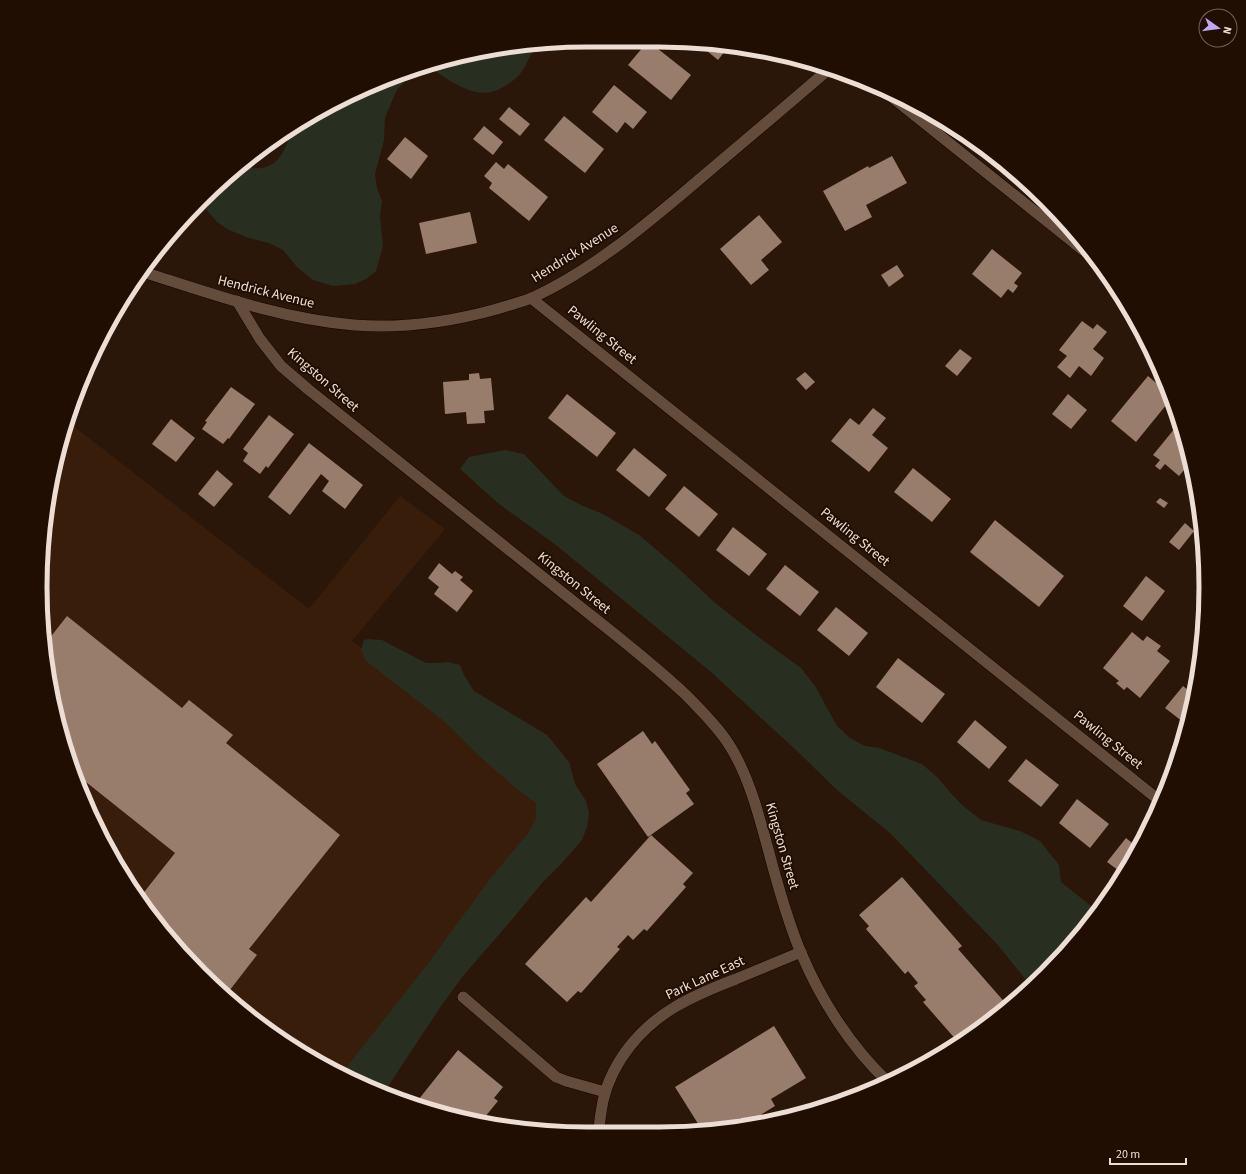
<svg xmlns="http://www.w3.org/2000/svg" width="1246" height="1174" font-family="'Source Sans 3',sans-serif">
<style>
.built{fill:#381d0b}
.green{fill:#282f20}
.building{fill:#987d6d}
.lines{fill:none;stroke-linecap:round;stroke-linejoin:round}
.service-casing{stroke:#130300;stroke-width:12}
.minor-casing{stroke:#130300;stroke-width:12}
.service{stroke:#644c3d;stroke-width:11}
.minor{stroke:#644c3d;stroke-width:11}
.labels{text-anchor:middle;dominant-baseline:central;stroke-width:4;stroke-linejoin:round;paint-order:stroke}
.street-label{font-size:14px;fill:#edded5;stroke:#210e03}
.rim{fill:none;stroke:#edded5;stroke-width:5}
</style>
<rect width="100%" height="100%" fill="#2b1709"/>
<polygon class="built" points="67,421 309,609 400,496 445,529 352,641 562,804 360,1083 283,1042 200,974 113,861 69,763 45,658 45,516"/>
<g class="green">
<path d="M 537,45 C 530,53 527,65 520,74 C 517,78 512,81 508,84 C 479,105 455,83 430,68 L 407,79 L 397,90 L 385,117 L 384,140 L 375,174 L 377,188 L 382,201 L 380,217 L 383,246 L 376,271 L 366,279 L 355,284 L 333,286 L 313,280 L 297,267 L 283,250 L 269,243 L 249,238 L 229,230 L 217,222 L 201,203 L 240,166 C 272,174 282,161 291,132 L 377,82 L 480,51 Z"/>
<polygon points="505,450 524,454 564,496 581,505 603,514 639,535 678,568 714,602 757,636 801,668 815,686 837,726 850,738 865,746 879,748 922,764 937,777 948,790 962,805 981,820 1020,831 1040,841 1059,865 1061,882 1091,906 1098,912 1093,920 1031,986 997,944 891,834 836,789 796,750 711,672 556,545 499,504 460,469 469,457"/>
<polygon points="368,639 382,640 426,663 440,663 448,662 460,665 464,675 474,691 547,735 569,762 575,784 586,801 589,813 587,827 582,840 561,864 542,883 514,917 463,976 441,1006 383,1094 377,1092 342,1073 430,961 489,880 529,832 536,819 536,803 518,790 477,754 445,722 366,661 361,650 364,640"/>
</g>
<g class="building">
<polygon points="648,41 691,75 671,100 628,65"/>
<polygon points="695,41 728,47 718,60"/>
<polygon points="614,85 647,112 633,129 625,122 617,133 592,112"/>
<polygon points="509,107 530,124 520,136 499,119"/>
<polygon points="564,116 604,149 585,173 544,140"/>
<polygon points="484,126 503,142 493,155 473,139"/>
<polygon points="405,137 428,156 411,179 387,159"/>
<polygon points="892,156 907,183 866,205 872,217 845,231 823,191 868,166 869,168"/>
<polygon points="496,162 504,169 508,164 548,197 529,221 489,188 492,183 484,176"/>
<polygon points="470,212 477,243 426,254 419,223"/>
<polygon points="759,215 782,242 761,260 769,270 751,285 720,249"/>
<polygon points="992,249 1022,273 1014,283 1018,286 1013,293 1008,289 1001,298 972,274"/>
<polygon points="897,265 904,276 889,287 881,275"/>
<polygon points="1082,321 1093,329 1097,324 1107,332 1093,349 1104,358 1091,376 1079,366 1070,378 1057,367 1067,356 1059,350"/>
<polygon points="960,349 972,358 957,376 945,366"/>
<polygon points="805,372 815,382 806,390 796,379"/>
<polygon points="479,373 480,379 491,378 494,410 484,411 485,423 467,424 466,412 445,414 443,382 469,380 469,374"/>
<polygon points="1148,376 1169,394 1171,399 1136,442 1111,421"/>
<polygon points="231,387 255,404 229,439 228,438 223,444 202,429 207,422 205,421"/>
<polygon points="567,394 616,433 597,457 548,418"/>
<polygon points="1068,394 1087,410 1071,429 1052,414"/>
<polygon points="873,408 886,418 872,435 888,448 869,472 831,441 850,418 859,425"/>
<polygon points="269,415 294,434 268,468 266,466 260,474 243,461 248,453 243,449"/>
<polygon points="171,419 195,438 176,462 152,444"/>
<polygon points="1180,422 1189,464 1179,476 1165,464 1160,470 1155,466 1160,460 1153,455"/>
<polygon points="309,443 363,485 345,509 322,491 329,481 321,474 290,515 268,497"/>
<polygon points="634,448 667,475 649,497 616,470"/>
<polygon points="913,468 951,499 932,522 894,492"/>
<polygon points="217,470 233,484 214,507 198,494"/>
<polygon points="684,486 718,514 699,537 665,509"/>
<polygon points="1160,498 1168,503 1164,508 1156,502"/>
<polygon points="995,520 1064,576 1039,607 970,552"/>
<polygon points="1185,523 1194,531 1179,550 1169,542"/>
<polygon points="733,527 767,554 749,576 716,550"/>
<polygon points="439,563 452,574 455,571 463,577 460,580 473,591 457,612 434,594 439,587 428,578"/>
<polygon points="785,565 819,592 800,616 766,589"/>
<polygon points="1146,576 1165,591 1142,621 1123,606"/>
<polygon points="836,607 868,633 849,656 817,630"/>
<polygon points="67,616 182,708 189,700 233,735 226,743 340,835 249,949 257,955 226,995 200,974 141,896 175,853 86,782 81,789 69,763 45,658 45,644"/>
<polygon points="1132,632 1143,641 1147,636 1161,646 1157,651 1170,661 1140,698 1127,687 1124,690 1116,683 1119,681 1103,668"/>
<polygon points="898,658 945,694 922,723 876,687"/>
<polygon points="1183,686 1193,694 1186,732 1183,730 1187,725 1165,708"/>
<polygon points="975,720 1007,747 989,769 957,742"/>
<polygon points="643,731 652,744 655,741 690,790 686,793 694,804 648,837 597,764"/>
<polygon points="1026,759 1059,785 1041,807 1008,781"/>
<polygon points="1077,799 1109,824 1090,848 1059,823"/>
<polygon points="651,835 693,873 683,884 686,887 647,931 644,929 633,940 628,935 617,947 620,949 581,993 578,991 567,1002 525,964 586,897 591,902"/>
<polygon points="1126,838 1138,848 1122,873 1107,862"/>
<polygon points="902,877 962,946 958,949 1008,1006 958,1042 923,1002 926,1000 914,986 918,983 908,971 905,974 866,929 869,926 859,915"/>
<polygon points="774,1026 806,1078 771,1099 775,1106 744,1125 740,1118 722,1130 702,1130 675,1087"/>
<polygon points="458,1050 503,1087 494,1098 498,1101 480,1123 415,1104"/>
</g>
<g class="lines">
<defs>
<polyline id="service" points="463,997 556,1077 566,1081 605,1092"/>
<g id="minor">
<polyline points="883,90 1093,258"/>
<path d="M 143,272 C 212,294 281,319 354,325 C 402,329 450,322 497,309 C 509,305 522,302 534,297 C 594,269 645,225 695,183 C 740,145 785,107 829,69"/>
<polyline points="531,298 1160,801"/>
<path d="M 237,301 L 260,339 L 281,366 L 309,390 C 395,459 481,528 568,597 C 608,629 649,660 686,695 C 700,709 714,723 726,740 C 751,776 762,828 774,871 C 782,899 790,928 802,955 C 821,1000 851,1047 887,1081"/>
<path d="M 599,1134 C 599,1122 601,1112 603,1101 C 612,1061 641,1027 675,1007 C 695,995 715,987 736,979 C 758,970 779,961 801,952"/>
</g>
</defs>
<use href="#service" class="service-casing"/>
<use href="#minor" class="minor-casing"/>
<use href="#service" class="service"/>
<use href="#minor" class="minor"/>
</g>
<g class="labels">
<g class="street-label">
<text transform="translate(575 253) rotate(-32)">Hendrick Avenue</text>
<text transform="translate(266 292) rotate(14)">Hendrick Avenue</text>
<text transform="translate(602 335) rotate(39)">Pawling Street</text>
<text transform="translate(323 380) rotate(41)">Kingston Street</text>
<text transform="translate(855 537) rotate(39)">Pawling Street</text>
<text transform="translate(574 583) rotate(39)">Kingston Street</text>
<text transform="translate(1108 740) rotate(39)">Pawling Street</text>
<text transform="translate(782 846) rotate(74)">Kingston Street</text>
<text transform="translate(705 978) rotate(-25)">Park Lane East</text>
</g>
</g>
<path d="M0 0H1246V1174H0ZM587 47H659A540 540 0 0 1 1199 587V587A540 540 0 0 1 659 1127H587A540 540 0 0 1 47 587V587A540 540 0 0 1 587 47Z" fill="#210e03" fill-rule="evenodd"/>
<path class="rim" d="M587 47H659A540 540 0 0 1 1199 587V587A540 540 0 0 1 659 1127H587A540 540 0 0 1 47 587V587A540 540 0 0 1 587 47Z"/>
<g transform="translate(1218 28) rotate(104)"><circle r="19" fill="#210e03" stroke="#736157"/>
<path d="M0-3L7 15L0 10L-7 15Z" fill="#c1a8f3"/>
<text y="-6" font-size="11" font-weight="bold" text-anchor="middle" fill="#edded5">N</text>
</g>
<path d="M1110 1158v6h76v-6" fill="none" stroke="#edded5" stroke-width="2"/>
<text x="1116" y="1158" font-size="12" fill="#edded5" stroke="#210e03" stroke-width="3" paint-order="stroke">20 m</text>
</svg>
